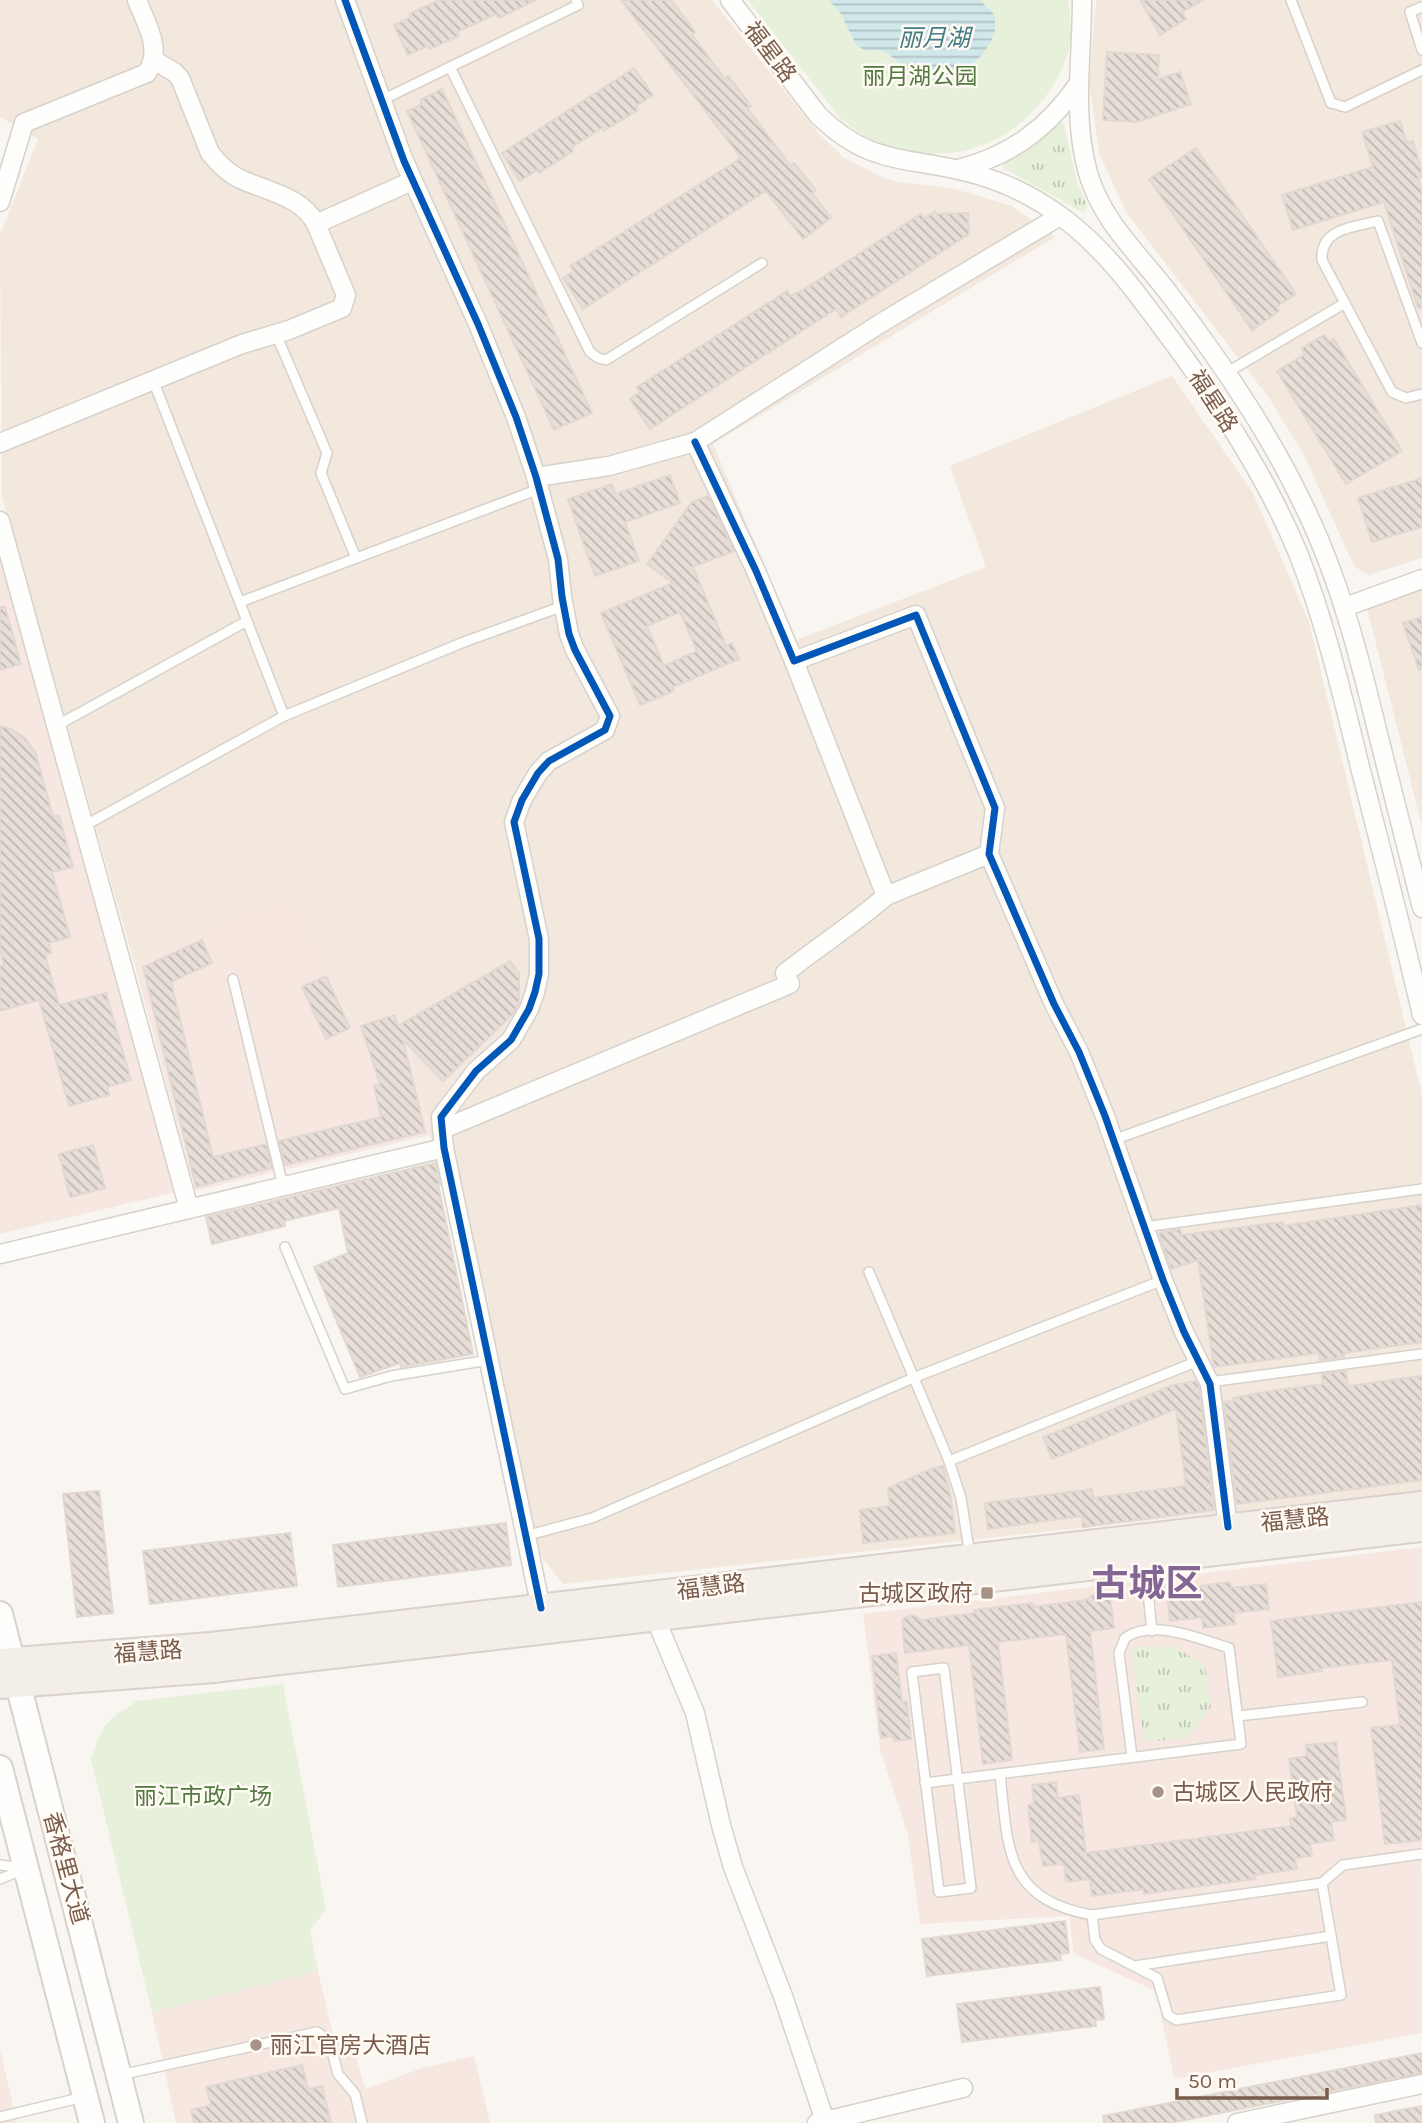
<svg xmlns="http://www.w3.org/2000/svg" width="1422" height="2123" font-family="Karla,'Noto Sans SC',sans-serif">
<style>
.residential{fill:#f2e8de}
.commercial{fill:#f6e8e1}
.grass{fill:url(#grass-tufts)}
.green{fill:#e7f0db}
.water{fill:url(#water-rules)}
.building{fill:url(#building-back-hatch);stroke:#e2d8d2;stroke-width:2;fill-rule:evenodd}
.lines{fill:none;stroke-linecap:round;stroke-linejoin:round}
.lane-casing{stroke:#d7d1cb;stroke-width:12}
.street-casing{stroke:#d7d1cb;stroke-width:21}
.secondary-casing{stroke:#d9d2cb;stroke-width:28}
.primary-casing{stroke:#dad1cc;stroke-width:32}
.lane{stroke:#fefefd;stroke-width:9}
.street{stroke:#fefefd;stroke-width:18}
.secondary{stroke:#fefefd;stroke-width:24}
.primary{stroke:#f3eee8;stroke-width:28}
.cycleway-casing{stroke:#fffaf3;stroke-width:11}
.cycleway{stroke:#0057b8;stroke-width:7}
.poi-dot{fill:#a69286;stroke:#fffaf3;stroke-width:2.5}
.labels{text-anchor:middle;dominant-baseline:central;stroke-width:5;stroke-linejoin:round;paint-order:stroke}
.street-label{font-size:23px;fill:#7a5c4d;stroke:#fffaf3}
.park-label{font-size:23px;fill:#537a41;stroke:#fffaf3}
.poi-label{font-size:23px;fill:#7a5c4d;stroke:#fffaf3;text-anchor:start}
.water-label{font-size:24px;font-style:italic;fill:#437c86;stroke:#fffaf3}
.town-label{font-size:37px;font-weight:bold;fill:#846695;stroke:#fffaf3}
</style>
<defs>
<pattern id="grass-tufts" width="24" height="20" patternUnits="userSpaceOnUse" patternTransform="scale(1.75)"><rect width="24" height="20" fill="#e7f0db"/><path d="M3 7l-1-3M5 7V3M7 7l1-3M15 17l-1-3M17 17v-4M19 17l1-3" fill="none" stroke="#c0c6b4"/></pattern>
<pattern id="water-rules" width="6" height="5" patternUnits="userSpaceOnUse" patternTransform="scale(1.75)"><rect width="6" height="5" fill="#d0e8ea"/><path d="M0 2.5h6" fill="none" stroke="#aebfc0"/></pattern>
<pattern id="building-back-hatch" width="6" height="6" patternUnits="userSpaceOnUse" patternTransform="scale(1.75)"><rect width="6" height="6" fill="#e6ded7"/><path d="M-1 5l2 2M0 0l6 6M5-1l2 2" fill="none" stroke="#bfb7b1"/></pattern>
</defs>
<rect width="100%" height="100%" fill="#f9f5f0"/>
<g class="residential">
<polygon points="0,0 712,0 819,134 843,157 884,178 899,182 955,189 1012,206 1055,237 713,444 796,640 986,567 950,466 1172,376 1253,493 1309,622 1422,1095 1422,1491 563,1584 540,1555 450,1141 432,1144 419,1079 395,1012 351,1026 294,889 134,962 2,497 0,235 38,139 0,117"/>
<polygon points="1096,0 1422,0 1422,558 1368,575 1354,566 1304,455 1269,398 1126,212 1099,153 1089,81"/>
<polygon points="1422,589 1422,826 1367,608"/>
</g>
<g class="commercial">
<polygon points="0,552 176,1192 0,1234"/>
<polygon points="294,889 351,1025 395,1012 419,1079 430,1135 195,1191 134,962"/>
<polygon points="1422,1547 1422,1865 1420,1865 1422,1875 1422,2033 1174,2079 1156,1991 1074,1954 1069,1916 920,1924 908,1835 880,1749 863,1614"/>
<polygon points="318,1971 333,2035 349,2032 365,2089 422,2068 474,2056 490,2123 176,2123 152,2012"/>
<polygon points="0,2049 17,2123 0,2123"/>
</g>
<g class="grass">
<polygon points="1057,121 1061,121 1064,125 1077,182 1088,207 1084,213 1003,168 1004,162 1029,147"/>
<polygon points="1155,1645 1157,1648 1174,1646 1205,1666 1211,1707 1187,1738 1147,1742 1143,1737 1132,1654 1135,1648"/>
</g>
<g class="green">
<path d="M 748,0 L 1068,0 C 1070,14 1072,29 1070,43 C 1068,61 1057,81 1046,96 C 997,164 903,173 840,118 Z"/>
<polygon points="283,1684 326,1909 310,1931 318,1971 152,2012 91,1759 99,1736 105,1726 114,1716 137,1701"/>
</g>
<polygon class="water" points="829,0 980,0 993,13 995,19 995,30 991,41 982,55 965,71 918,86 909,71 887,53 877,50 866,51 856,45 841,14"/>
<g class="building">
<polygon points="439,0 536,0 499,18 496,14 457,32 459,36 430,49 428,46 408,55 394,25 411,17 409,14"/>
<polygon points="621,0 671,0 695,32 692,35 725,79 728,76 751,106 747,108 791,166 794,163 816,190 812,193 831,218 803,239 766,191 583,309 563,278 574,271 570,266 741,158"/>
<polygon points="1140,0 1203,0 1182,12 1186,19 1160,35"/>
<polygon points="1107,52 1159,55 1158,79 1180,72 1191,104 1137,122 1103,120"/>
<polygon points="634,68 653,95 636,106 638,110 604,131 602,128 572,147 573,151 539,173 537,170 520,181 502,153"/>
<polygon points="442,89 592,413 554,430 407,111 422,104 420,100"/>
<polygon points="1400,121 1407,143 1413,141 1422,172 1422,177 1418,178 1422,192 1422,307 1418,308 1384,202 1293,230 1282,195 1373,167 1362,132"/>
<polygon points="1196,148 1296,294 1276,307 1279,311 1252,330 1149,179"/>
<polygon points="935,211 937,214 968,213 969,234 841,317 836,309 650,429 630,399 640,392 637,387 787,291 790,296 801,291 921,214 924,219"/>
<polygon points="1324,335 1329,341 1334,339 1402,451 1346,484 1277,371 1305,354 1302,348"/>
<polygon points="670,475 680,503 625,522 639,561 595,576 568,499 612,484 615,494"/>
<polygon points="1422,478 1422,527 1372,542 1358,498"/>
<path d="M 708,496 L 734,551 L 693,567 L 726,646 L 732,643 L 739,659 L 673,687 L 674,691 L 640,705 L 601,613 L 673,583 L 647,564 L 692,502 ZM 680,612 L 697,651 L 664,666 L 647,626 Z"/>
<polygon points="0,607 5,607 21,664 0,670"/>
<polygon points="1422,617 1422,669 1419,670 1403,623"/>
<polygon points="0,726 11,729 26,739 36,754 53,817 59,815 73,867 52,872 70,937 49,943 51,953 45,954 59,1005 106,993 131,1080 107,1087 109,1095 69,1106 39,1000 0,1011 0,966 4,965 0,949"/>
<polygon points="202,940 212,963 171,982 213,1157 266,1144 272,1168 196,1187 143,967"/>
<polygon points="510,961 519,973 519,1004 512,1015 443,1081 403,1040 425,1132 285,1165 279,1141 381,1117 374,1086 380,1084 361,1026 395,1015 398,1026"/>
<polygon points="326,976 350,1028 326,1039 302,987"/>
<polygon points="93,1145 105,1188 70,1197 59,1154"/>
<polygon points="435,1163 440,1184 438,1184 473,1354 401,1367 400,1363 360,1377 314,1267 348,1253 339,1208 284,1221 285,1226 212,1244 206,1217"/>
<polygon points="1422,1205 1422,1342 1344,1353 1344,1357 1320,1360 1319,1353 1214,1367 1198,1260 1171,1269 1159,1233 1180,1229 1182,1235 1282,1222 1283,1226"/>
<polygon points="1346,1371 1348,1386 1422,1376 1422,1480 1237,1504 1224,1402 1234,1401 1233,1398 1258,1393 1323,1384 1322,1374"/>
<polygon points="1196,1381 1199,1387 1214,1510 1083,1527 1082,1516 988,1529 985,1503 1092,1489 1093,1498 1186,1486 1176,1409 1052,1459 1043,1437 1173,1385"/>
<polygon points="943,1466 951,1499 955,1533 863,1543 860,1510 890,1506 888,1488 931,1469"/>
<polygon points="99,1491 113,1613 77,1617 63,1494"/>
<polygon points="506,1523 511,1565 338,1587 333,1545"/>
<polygon points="290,1533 297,1586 150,1604 143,1551"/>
<polygon points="1230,1582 1231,1588 1266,1584 1269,1609 1233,1613 1235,1624 1203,1628 1202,1617 1170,1621 1167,1595 1200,1592 1199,1586"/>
<polygon points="1097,1592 1107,1594 1110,1597 1114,1628 1090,1631 1104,1749 1080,1752 1066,1634 998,1642 1012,1760 983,1764 969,1645 905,1653 902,1622 904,1618 913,1615 922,1620 975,1613 974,1610 1032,1603 1033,1607 1086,1600"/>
<polygon points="1422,1602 1422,1840 1385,1844 1371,1728 1400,1725 1392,1660 1322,1668 1322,1671 1278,1677 1271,1621"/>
<polygon points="896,1653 902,1702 907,1702 911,1739 894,1741 893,1736 881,1738 872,1656"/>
<polygon points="1336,1742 1346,1820 1331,1822 1334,1840 1310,1844 1312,1856 1295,1858 1297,1869 1254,1875 1255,1879 1144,1894 1143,1889 1092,1896 1090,1879 1066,1882 1064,1864 1043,1866 1039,1841 1032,1842 1028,1805 1034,1804 1032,1785 1056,1782 1058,1798 1079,1795 1086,1853 1291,1826 1290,1818 1297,1817 1289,1759 1307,1756 1306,1745"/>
<polygon points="1065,1921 1069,1953 1060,1954 1061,1960 927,1976 922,1939"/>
<polygon points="1100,1987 1104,2019 1095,2020 1096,2026 962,2042 957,2004"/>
<polygon points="1422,2053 1422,2073 1170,2123 1104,2123 1103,2116"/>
<polygon points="302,2065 308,2089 322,2086 331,2123 194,2123 191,2110 211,2105 206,2087"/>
<polygon points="1422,2106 1422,2123 1376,2123 1375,2115"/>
</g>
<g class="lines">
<defs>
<g id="lane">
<polyline points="1291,0 1331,103 1345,107 1422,70"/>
<polyline points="1422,7 1410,12 1422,50"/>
<polyline points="450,67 590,352 598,358 606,360 762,263"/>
<polyline points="382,100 578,5 576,0"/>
<polyline points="276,334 327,453 321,473 356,558"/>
<path d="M 1422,343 L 1378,221 C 1354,227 1320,228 1322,260 L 1392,392 L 1406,398 L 1422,394"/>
<polyline points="1226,373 1345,303"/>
<polyline points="153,380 284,716"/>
<polyline points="240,602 539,489"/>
<polyline points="56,726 247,621"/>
<polyline points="84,826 284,716 464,642 563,606"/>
<polyline points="233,979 283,1186"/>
<polyline points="1113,1140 1422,1029"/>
<polyline points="1144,1227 1422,1189"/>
<polyline points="285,1247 345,1389 391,1376 489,1360"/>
<polyline points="869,1272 949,1461"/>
<polyline points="1209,1382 1422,1354"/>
<polyline points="525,1536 592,1518 913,1378 1163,1280"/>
<polyline points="970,1556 961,1498 949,1461 1198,1361"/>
<polyline points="1145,1563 1152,1631"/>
<polygon points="944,1668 971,1888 939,1892 912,1672"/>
<polyline points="1238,1716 1362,1702"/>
<path d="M 1000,1774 C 1008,1847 1004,1899 1092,1915 L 1322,1883 L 1343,1865 L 1422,1854"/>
<path d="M 925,1783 C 1031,1769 1136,1757 1241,1744 L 1229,1648 C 1200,1639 1152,1618 1125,1638 L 1119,1653 L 1132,1757"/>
<polyline points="0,1865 24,1868"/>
<polyline points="0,1879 24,1869"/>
<polyline points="1092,1915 1095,1940 1101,1949 1157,1978 1168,2015 1176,2020 1341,1995 1322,1883"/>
<polyline points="1135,1966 1331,1936"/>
<polyline points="120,2075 317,2032 329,2040 338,2074 355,2094 362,2123"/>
<polyline points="0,2117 84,2097"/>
</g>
<g id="street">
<polyline points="345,0 404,161 478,324 516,417 536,477 558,559 562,597 569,634 575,650 610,716 605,730 549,761 538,773 522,800 514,822 539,939 539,974 535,992 529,1009 511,1040 476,1071 441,1117 444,1148 541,1608"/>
<path d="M 730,0 L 818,115 C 873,169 911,155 978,175 C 1009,184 1040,200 1066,220 C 1109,253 1141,299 1173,342 C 1221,407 1267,478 1298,553 C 1326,624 1343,698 1361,771 C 1382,852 1403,933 1422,1015"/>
<path d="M 1082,0 C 1082,58 1072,116 1088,173 C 1102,222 1140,255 1170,295 C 1219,359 1268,430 1303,504 C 1339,577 1359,655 1378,734 C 1393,792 1407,850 1422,908"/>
<path d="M 154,60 L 174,72 L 180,78 L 210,153 C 218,163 227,172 238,178 C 265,191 302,196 316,224"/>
<path d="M 958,169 C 1011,156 1049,127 1079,83"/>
<path d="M 0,202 L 24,123 L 147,73 C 163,49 146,24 137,0"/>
<polyline points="695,442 756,571 794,661 916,615 995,808 989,854 1054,1004 1079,1052 1105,1116 1163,1280 1184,1332 1210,1384 1228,1527"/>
<polyline points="0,443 242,344 289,330 342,308 346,295 316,224 412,181"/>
<polyline points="536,477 609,466 695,442 881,323 1060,216"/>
<polyline points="0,521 189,1209"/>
<polyline points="1345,607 1422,579"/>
<polyline points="794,661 886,896 989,854"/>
<path d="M 443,1129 L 790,984 L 785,973 C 819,946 854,924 886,896"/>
<polyline points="0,1254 444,1148"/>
<polyline points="654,1615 695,1713 721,1825 733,1867 783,1996 825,2121"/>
<polyline points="817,2123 963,2088"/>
<polyline points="1237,2123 1422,2084"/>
</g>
<g id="secondary">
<polyline points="0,1614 131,2123"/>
<polyline points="0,1768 92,2123"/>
</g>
<g id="primary">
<polyline points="0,1663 211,1647 1422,1506"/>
<polyline points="0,1684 213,1668 1422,1527"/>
</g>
</defs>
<use href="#lane" class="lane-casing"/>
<use href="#street" class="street-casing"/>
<use href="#secondary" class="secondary-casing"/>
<use href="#primary" class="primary-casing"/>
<use href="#lane" class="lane"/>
<use href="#street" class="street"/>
<use href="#secondary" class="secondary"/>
<use href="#primary" class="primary"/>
<defs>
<g id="cycleway">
<polyline points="345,0 404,161 478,324 516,417 536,477 558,559 562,597 569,634 575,650 610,716 605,730 549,761 538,773 522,800 514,822 539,939 539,974 535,992 529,1009 511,1040 476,1071 441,1117 444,1148 541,1608"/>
<polyline points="695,442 756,571 794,661 916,615 995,808 989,854 1054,1004 1079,1052 1105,1116 1163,1280 1184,1332 1210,1384 1228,1527"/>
</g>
</defs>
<use href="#cycleway" class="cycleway-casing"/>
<use href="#cycleway" class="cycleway"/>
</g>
<g class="poi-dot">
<rect x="980" y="1586" width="14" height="14" rx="3.5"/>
<circle cx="1158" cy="1792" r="7"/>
<circle cx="256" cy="2045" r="7"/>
</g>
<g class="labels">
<g class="street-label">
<text transform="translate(770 52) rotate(53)">福星路</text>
<text transform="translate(1213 401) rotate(57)">福星路</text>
<text transform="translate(1295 1520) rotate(-6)">福慧路</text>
<text transform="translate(711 1587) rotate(-7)">福慧路</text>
<text transform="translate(148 1652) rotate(-4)">福慧路</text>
<text transform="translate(66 1868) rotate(75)">香格里大道</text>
</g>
<g class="park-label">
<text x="920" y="76">丽月湖公园</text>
<text x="203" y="1796">丽江市政广场</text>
</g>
<g class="poi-label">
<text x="973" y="1593" text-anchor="end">古城区政府</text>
<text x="1172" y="1792">古城区人民政府</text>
<text x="270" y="2045">丽江官房大酒店</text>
</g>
<g class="water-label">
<text x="934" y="38">丽月湖</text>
</g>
<g class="town-label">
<text x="1147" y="1583">古城区</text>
</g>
</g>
<path d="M1177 2088v10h150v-10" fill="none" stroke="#7a5c4d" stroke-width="3.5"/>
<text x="1188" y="2088" font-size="21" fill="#7a5c4d" stroke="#fffaf3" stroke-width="5" paint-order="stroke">50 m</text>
</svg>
